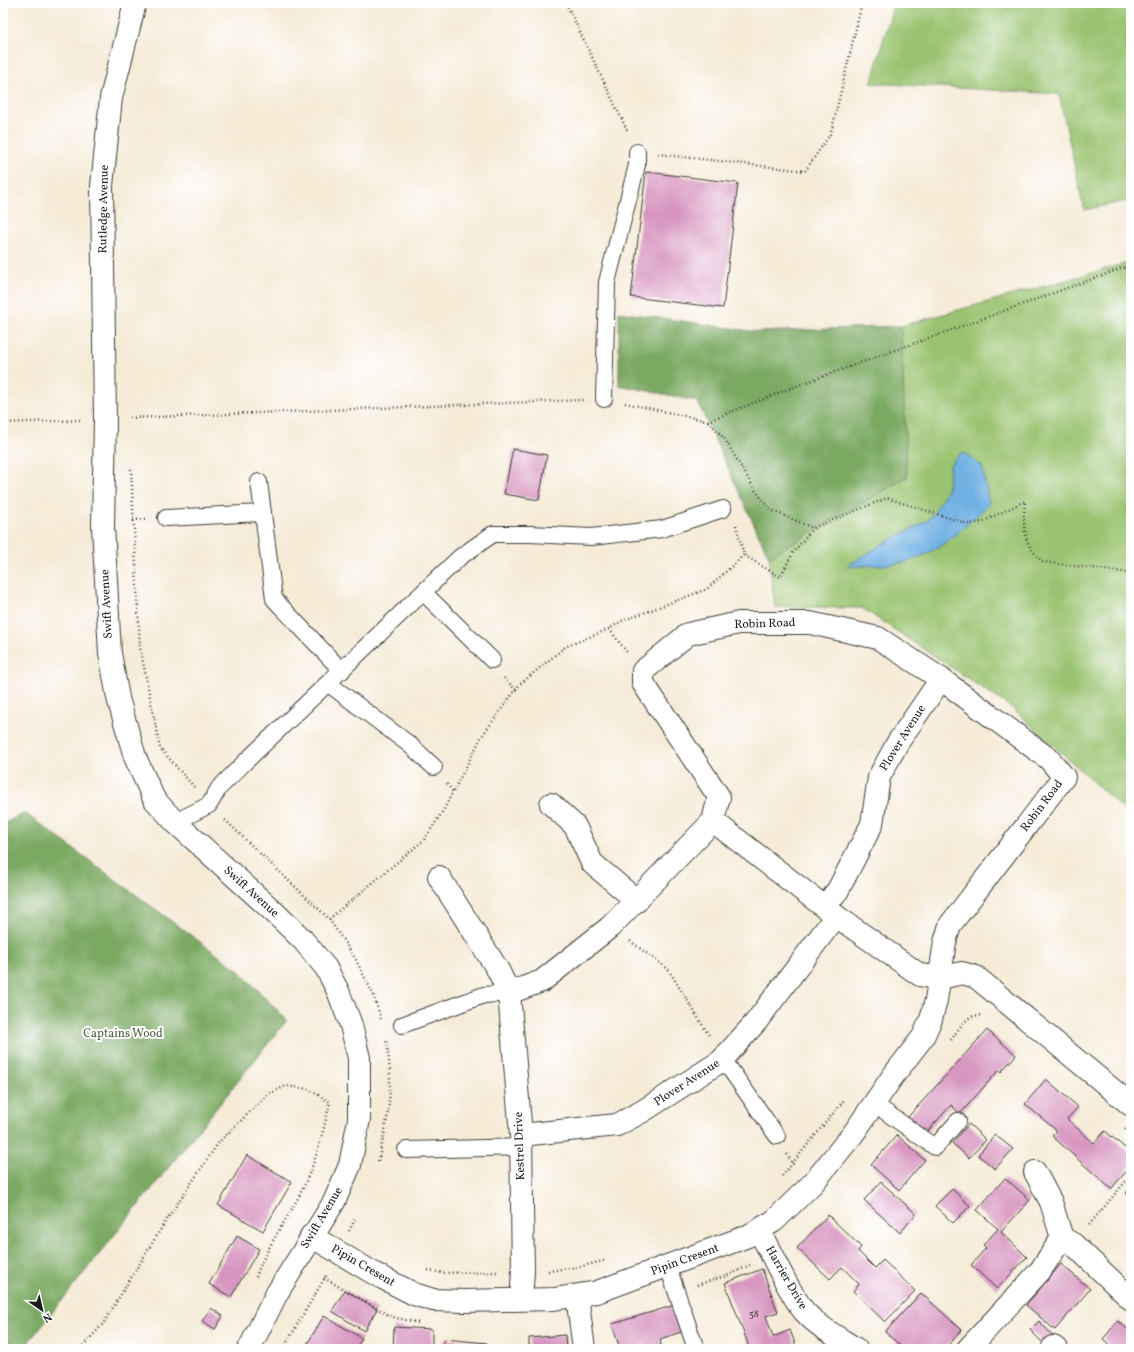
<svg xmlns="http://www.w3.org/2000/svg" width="1134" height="1352" font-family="Vollkorn,serif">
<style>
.green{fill:#99c370;stroke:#5a7046;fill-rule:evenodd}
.forest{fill:#7aa962;stroke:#4b623f}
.water{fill:#6fb0e3;stroke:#466680}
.building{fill:#d795bf}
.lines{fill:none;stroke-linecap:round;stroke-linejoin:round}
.service-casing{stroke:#3d3b38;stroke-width:18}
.minor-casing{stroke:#3d3b38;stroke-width:24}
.path{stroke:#3d3b38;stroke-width:2.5;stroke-dasharray:1 3;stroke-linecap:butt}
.service{stroke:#fff;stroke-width:16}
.minor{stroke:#fff;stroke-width:22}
.labels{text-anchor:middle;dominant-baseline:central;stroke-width:4;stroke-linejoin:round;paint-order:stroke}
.number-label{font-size:10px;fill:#4b3a45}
.street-label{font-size:12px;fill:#1c1c1c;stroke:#fff}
.park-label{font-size:12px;fill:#4e5f3e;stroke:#fff}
</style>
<rect width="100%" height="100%" fill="#fff"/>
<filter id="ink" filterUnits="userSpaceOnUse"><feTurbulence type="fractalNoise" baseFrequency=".025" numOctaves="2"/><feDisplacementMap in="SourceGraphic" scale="8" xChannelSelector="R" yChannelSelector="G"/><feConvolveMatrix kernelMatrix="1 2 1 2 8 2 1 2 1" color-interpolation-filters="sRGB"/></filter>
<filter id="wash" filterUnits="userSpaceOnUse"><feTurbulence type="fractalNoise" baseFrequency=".012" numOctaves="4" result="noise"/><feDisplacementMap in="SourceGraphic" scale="16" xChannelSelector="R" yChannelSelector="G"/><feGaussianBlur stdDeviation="0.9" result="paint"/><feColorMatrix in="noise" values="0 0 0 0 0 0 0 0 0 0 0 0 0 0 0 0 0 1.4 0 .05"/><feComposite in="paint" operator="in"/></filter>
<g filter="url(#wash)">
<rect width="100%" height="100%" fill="#f5ebd7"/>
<g class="green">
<polygon points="894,3 1131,3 1131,200 1084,210 1059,94 871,83"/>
<path d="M 1131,262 L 1131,816 L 1012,708 L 862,608 L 775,607 L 769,557 L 907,477 L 901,326 ZM 962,452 L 982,466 L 901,563 L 847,566 L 881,545 L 927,521 L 934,513 L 948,488 L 950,465 Z"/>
</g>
<g class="forest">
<polygon points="619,312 758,332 901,326 907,477 769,557 697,401 619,385"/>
<polygon points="25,813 238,970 287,1020 23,1349 3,1349 3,824"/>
</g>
<path class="water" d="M 962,452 L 982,466 L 989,504 C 964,528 936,556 901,563 C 883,566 864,565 846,567 L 881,545 L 927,521 L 934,513 L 948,488 L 950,465 Z"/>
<g id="blocks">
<g class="building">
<polygon points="646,172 738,183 723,308 631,297"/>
<polygon points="513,449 547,455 539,500 504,494"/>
<polygon points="987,1030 1016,1055 1001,1072 999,1070 960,1114 951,1105 926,1133 908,1117"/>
<polygon points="1046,1079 1078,1107 1067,1119 1094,1143 1105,1131 1131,1153 1131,1166 1111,1189 1052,1136 1057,1131 1025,1104"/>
<polygon points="969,1124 986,1140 969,1158 952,1143"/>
<polygon points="897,1135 925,1160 899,1190 871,1165"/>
<polygon points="995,1135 1013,1149 995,1169 978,1155"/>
<polygon points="247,1155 292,1182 263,1231 218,1205"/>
<polygon points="1005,1178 1030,1200 1001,1232 1027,1257 997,1289 971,1265 986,1248 983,1245 998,1229 977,1210"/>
<polygon points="881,1182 916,1214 900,1233 864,1200"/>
<polygon points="1131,1187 1131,1198 1126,1193"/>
<polygon points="952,1189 970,1206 953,1223 935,1206"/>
<polygon points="828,1215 861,1247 858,1251 875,1268 883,1260 915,1291 885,1322 853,1291 859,1284 842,1267 830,1279 797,1248"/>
<polygon points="237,1236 259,1249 231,1297 209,1284"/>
<polygon points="1061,1264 1090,1289 1055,1330 1026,1305"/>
<polygon points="762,1269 778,1312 766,1316 773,1337 790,1330 797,1349 750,1349 725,1283"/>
<polygon points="345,1290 377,1309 364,1331 332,1311"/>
<polygon points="921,1293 962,1330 945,1349 904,1349 885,1332"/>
<polygon points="675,1305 684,1331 660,1339 661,1345 651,1349 647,1349 646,1344 631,1349 620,1349 612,1324"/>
<polygon points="211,1308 223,1316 215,1329 202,1321"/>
<polygon points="324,1316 362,1338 356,1349 304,1349"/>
<polygon points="1039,1321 1055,1338 1046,1346 1030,1330"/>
<polygon points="1118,1321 1131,1332 1131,1349 1114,1349 1103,1339"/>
<polygon points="394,1327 432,1329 432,1349 393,1349"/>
<polygon points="565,1335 566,1349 529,1349 529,1338"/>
<polygon points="444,1339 487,1343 486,1349 444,1349"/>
</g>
</g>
</g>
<g filter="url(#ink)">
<use href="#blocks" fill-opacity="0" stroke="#3d3b38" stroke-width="1"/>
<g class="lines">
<defs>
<g id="service">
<polyline points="604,399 607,282 637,165 637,152"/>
<polyline points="259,482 274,599 342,671"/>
<polyline points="166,518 263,513"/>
<polyline points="424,593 492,660"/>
<polyline points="329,684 410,745 434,767"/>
<polyline points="175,822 209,805 219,788 245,762 460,557 493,534 530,534 591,537 662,529 723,509"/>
<polyline points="402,1025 484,995 509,993"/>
<polyline points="723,1059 777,1136"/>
<polyline points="873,1103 935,1147 958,1121"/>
<polyline points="406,1150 521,1147"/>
<polyline points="668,1267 696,1349"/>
</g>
<g id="minor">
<polyline points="135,3 111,98 102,186 105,419 103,526 110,653 118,698 135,757 154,799 175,822 274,912 303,940 326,968 338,991 351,1025 359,1058 359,1119 350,1165 334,1202 277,1293 249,1349"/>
<polyline points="551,804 575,826 592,863 637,901"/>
<polyline points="713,821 836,916 920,975 941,978 962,973 976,977 1131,1105"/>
<polyline points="439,877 498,970 509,993 521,1135 523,1272 521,1299"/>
<polyline points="824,907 838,890 872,824 879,777 898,742 941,679"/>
<polyline points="509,993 542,981 610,927 713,821"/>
<polyline points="521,1135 617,1125 643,1111 721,1061 756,1022 836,916"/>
<polyline points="1035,1172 1051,1202 1062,1238"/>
<path d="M 759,1231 C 773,1255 787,1290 804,1311 C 818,1327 839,1338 856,1349"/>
<polyline points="311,1236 375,1274 414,1294 433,1300 464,1301 554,1299 597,1292 748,1236 774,1221 813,1183 853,1134 893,1076 923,1037 931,1019 936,1000 945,942 950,925 1064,777 1049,759 941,679 878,638 810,623 739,623 688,634 643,671 643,683 719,797 713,821"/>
<polyline points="577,1296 584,1349"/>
<polyline points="1053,1347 1057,1349"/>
<polyline points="968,1349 1040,1271 1062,1238 1073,1244 1131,1299"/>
</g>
</defs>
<use href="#service" class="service-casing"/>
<use href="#minor" class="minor-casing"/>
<g class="path">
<polyline points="566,3 628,132"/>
<polyline points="658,154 805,171 831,133 862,3"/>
<polyline points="625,403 708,421 799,385 1131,265"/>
<polyline points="130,418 583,400"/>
<path d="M 708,421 L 724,438 L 755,490 L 771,510 L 813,528 L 887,498 L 968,524 L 982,522 L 1025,501 C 1023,528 1022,543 1043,562 L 1131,573"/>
<polyline points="3,423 81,420"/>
<polyline points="131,469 140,647 160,748 194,787"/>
<polyline points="133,520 146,519"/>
<polyline points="736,525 744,555 780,577 793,553 813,528"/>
<polyline points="609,629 627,652"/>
<polyline points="504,678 516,690"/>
<polyline points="447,784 453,792"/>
<polyline points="225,820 329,919 355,958 373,994 381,1019"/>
<polyline points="329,919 424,840 443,811 482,736 519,685 565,647 609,629 622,621 707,589 744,555"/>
<polyline points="630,941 668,969 710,1037"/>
<path d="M 951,1040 C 959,1029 967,1012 983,1016"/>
<polyline points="1125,1129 1131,1137"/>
<polyline points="787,1154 793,1165"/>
<path d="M 378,1161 C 389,1117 394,1084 386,1039"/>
<polyline points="782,1176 845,1099"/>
<polyline points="1089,1225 1131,1175"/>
<polyline points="349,1231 355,1219"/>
<polyline points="428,1270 442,1273 499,1272"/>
<polyline points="548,1271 578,1267 607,1260"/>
<polyline points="324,1278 392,1317 419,1323"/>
<polyline points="697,1285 729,1275 750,1265"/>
<path d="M 80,1349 L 103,1324 L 165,1222 L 219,1142 L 268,1094 L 286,1086 L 308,1089 L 330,1102 C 324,1128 318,1154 307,1179 C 293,1213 268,1242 256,1277"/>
<polyline points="283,1349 327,1274"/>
</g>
<use href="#service" class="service"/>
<use href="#minor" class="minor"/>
</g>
</g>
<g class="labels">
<g class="number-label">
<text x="754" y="1314">58</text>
</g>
<g class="street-label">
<text transform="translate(104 209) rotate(-89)">Rutledge Avenue</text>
<text transform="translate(107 604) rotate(-93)">Swift Avenue</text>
<text transform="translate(765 624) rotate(-2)">Robin Road</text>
<text transform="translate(903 738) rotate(-58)">Plover Avenue</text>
<text transform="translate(1042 806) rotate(-53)">Robin Road</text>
<text transform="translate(251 892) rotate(42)">Swift Avenue</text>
<text transform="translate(687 1083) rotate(-33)">Plover Avenue</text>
<text transform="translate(520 1146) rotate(-92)">Kestrel Drive</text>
<text transform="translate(322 1218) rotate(-59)">Swift Avenue</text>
<text transform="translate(685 1260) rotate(-20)">Pipin Cresent</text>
<text transform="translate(363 1266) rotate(30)">Pipin Cresent</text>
<text transform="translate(786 1278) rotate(60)">Harrier Drive</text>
</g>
<g class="park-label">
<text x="123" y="1034">Captains Wood</text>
</g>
</g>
<rect width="1134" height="1352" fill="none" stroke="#fff" stroke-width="16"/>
<g transform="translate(42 1310) rotate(146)" stroke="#ffffff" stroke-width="3" paint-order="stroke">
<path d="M0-3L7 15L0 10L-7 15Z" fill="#1c1c1c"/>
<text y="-6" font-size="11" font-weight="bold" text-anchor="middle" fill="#1c1c1c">N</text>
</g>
</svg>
